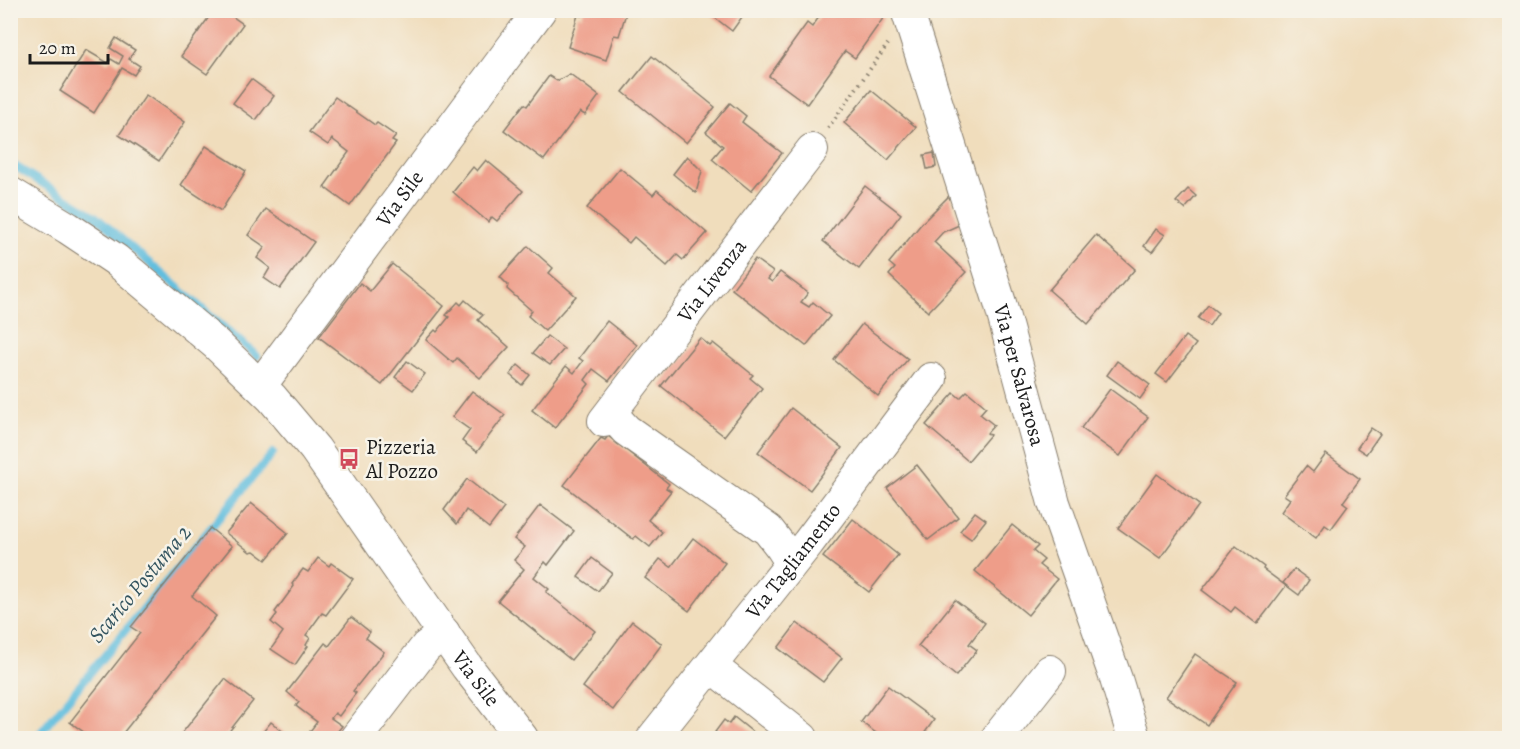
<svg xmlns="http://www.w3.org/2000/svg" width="1520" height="749" font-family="Alegreya,serif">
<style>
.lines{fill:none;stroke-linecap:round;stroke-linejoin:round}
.stream{stroke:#60bede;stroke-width:8}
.building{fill:#ee9d89}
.minor-casing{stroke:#867c6c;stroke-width:34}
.path{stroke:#867c6c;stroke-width:4;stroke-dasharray:1.5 4.5;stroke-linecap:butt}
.minor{stroke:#fff;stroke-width:32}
.labels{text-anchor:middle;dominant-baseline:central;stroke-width:5;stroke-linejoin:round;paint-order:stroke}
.street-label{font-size:21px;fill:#1c1c1c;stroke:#f7f3e8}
.poi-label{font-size:21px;fill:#1c1c1c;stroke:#f7f3e8;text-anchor:start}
.water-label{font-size:22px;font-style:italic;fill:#345560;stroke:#f7f3e8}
</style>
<rect width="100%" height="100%" fill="#f7f3e8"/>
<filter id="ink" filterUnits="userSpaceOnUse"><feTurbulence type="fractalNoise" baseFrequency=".0167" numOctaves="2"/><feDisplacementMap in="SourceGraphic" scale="12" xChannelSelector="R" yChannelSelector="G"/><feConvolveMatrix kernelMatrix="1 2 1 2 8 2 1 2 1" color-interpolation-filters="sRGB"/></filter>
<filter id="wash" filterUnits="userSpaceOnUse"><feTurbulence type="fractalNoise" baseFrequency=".008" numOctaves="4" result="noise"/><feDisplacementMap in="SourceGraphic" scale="24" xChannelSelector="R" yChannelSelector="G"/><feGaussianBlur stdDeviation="1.35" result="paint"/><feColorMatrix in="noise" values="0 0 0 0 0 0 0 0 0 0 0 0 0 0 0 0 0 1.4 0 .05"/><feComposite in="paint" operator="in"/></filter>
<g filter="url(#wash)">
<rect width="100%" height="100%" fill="#f0ddbc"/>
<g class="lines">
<g class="stream">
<polyline points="10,163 95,216 257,356"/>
<polyline points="36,738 273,453"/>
</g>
</g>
<g id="blocks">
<g class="building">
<polygon points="214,10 223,10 243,24 207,74 181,56"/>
<polygon points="584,10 627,10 619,36 614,35 606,60 568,47 578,15 582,16"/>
<polygon points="705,10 747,10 732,31"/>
<polygon points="824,10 875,10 884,17 855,58 845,51 807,104 769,76 807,23 812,27"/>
<polygon points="116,38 135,50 129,59 140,66 134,75 122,68 94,113 60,91 86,50 108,63 111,59 119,64 123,56 110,48"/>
<polygon points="652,56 715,107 686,143 623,92"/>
<polygon points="570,74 599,96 585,115 580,112 544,160 504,130 524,104 527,106 549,76 557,81"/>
<polygon points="251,79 274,96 256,120 233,103"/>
<polygon points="871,90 916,127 888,160 844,123"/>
<polygon points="146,95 185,122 159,161 119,135"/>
<polygon points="335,97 375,125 377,123 396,136 392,141 396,143 350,206 324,187 349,152 332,139 328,145 309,132"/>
<polygon points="730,103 746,116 742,122 782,153 751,191 712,159 723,146 706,132"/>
<polygon points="206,146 246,171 221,211 181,185"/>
<polygon points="934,153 936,167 927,169 924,155"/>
<polygon points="687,156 702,171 696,193 673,174"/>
<polygon points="486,160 523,191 497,221 492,217 488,222 453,192 473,167 477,171"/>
<polygon points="620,168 653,195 657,190 707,233 683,260 677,255 667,266 634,237 629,243 587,208"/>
<polygon points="865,186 901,214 859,269 823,241"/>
<polygon points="1188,189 1196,196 1185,209 1176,202"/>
<polygon points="950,195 959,225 943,232 934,242 966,272 928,312 889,275 895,268 889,263 922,223"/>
<polygon points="266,209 314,242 280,289 264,278 270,268 257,258 265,247 248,235"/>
<polygon points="1156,229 1165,235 1152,252 1144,246"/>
<polygon points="1096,235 1135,269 1088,324 1049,290"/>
<polygon points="528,246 553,268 549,273 576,296 545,331 528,316 532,311 507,289 508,285 500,277"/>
<polygon points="755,259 773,272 768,279 772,282 780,272 808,293 801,302 809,307 813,302 830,316 806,346 732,289"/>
<polygon points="392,264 444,306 382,385 319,337 360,283 370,291"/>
<polygon points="465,300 483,315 478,320 509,347 480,378 457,358 453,363 426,340 435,330 437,332 449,317 446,315 458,302 461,305"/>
<polygon points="1208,305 1218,313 1209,326 1198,318"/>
<polygon points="607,321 637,345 609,381 593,369 585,380 589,384 555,428 532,410 566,366 574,373 583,361 579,358"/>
<polygon points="862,324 908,359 878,396 834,360"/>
<polygon points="547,336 564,349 550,365 533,353"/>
<polygon points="1185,336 1196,344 1167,382 1156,374"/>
<polygon points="700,338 710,346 713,343 753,375 750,378 762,388 724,436 661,386"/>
<polygon points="407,361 425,374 413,390 395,377"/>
<polygon points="1117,361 1150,385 1140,399 1107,375"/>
<polygon points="518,365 530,375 522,385 510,375"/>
<polygon points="1110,389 1148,417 1120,456 1081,428"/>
<polygon points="472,391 505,415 477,452 462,441 470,430 452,417"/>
<polygon points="967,391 986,407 980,414 994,425 987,433 990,435 968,461 926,425 954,393 960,398"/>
<polygon points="791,408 842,448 810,490 758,452"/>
<polygon points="1371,428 1380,434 1366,454 1357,448"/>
<polygon points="608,436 669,484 666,488 671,491 648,520 662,532 650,547 636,536 633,539 564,485 601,438 605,440"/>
<polygon points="1326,454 1360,479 1343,502 1348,506 1331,529 1325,525 1316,538 1281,512 1290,499 1284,495 1306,466 1313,472"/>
<polygon points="917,465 958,517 928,540 887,488"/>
<polygon points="1157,474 1199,505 1160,558 1118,528"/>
<polygon points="467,479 504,508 489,528 466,510 457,524 444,510"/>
<polygon points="251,503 288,533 266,560 254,551 250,552 226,533"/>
<polygon points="540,505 574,531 548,565 545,562 534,577 549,589 546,592 595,631 571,660 498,601 524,569 514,560 525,547 514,539"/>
<polygon points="975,512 986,520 971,539 960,531"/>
<polygon points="853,519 898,555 869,592 823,557"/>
<polygon points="1012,525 1038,546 1033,551 1044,560 1039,565 1057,579 1028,615 975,571"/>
<polygon points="210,528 232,546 192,596 216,616 119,738 92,738 70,722 140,633 131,627"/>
<polygon points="693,538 725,563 689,611 645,578 660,559 671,567"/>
<polygon points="1236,546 1264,567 1263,569 1286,586 1257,624 1235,607 1231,612 1202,590"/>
<polygon points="318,558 329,566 331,563 353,579 326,615 322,613 306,635 310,638 306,645 308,646 295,665 271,649 283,632 271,622 277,614 275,612 294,586 292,584 303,569 308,572"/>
<polygon points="592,558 612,573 598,591 578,577"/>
<polygon points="1294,569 1309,580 1299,595 1283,583"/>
<polygon points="955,600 985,623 969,644 977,650 956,676 918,646"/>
<polygon points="351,617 370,632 366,638 384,652 353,691 356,693 339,716 335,713 331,718 342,726 332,738 320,738 310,731 317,722 296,706 299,702 287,692 325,643 329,646"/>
<polygon points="632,621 662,644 613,710 583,687"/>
<polygon points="797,623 842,658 823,682 778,648"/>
<polygon points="1195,654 1237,682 1207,725 1166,697"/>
<polygon points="225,679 253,701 224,738 178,738"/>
<polygon points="888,686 934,720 921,738 883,738 861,722"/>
<polygon points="734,717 760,738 717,738 720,736 715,732 724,720 729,724"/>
<polygon points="271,722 291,738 258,738"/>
</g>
</g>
</g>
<g filter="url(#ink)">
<use href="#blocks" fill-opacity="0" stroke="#867c6c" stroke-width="1.5"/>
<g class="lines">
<defs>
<g id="minor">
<path id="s1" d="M 907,10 L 1000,303 L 1054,503 L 1116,679 L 1134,738"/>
<path id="s2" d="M 10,193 L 68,228 L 116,260 L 216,344 L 272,398 L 315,449 L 467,667 L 522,738"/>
<path id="s3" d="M 260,386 L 540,10"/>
<polyline points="613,410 616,419 626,430 768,530 782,548 791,562"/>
<path id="s4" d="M 604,421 L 812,150"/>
<polyline points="712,667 802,738"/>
<polyline points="356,738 426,647 444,633"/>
<path id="s5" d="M 653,738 L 808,543 L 931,379"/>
<polyline points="997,738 1050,671"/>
</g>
</defs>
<use href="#minor" class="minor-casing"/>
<polyline class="path" points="828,128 888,44"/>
<use href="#minor" class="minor"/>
</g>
</g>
<defs>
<symbol id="bus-bare" viewBox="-9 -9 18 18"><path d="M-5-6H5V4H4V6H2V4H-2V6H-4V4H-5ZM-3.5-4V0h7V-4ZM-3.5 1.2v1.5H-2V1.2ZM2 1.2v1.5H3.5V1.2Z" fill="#d1495b" stroke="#f7f3e8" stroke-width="2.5" paint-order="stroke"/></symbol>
</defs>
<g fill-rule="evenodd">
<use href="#bus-bare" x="334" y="444" width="30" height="30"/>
</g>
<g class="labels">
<g class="street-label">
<text stroke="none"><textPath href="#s3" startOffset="234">Via Sile</textPath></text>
<text stroke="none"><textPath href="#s4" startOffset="177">Via Livenza</textPath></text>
<text stroke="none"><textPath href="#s1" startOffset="382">Via per Salvarosa</textPath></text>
<text stroke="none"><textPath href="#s5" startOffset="226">Via Tagliamento</textPath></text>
<text stroke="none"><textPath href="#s2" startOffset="681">Via Sile</textPath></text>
</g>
<g class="poi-label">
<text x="366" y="447">Pizzeria<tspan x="366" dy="24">Al Pozzo</tspan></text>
</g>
<g class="water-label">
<text transform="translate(140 584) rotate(-50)">Scarico Postuma 2</text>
</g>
</g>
<rect width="1520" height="749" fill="none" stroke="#f7f3e8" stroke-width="36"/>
<path d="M30 54v9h78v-9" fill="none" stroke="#1c1c1c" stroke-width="3"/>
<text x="39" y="54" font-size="18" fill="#1c1c1c" stroke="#f7f3e8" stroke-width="4.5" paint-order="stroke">20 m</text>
</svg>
